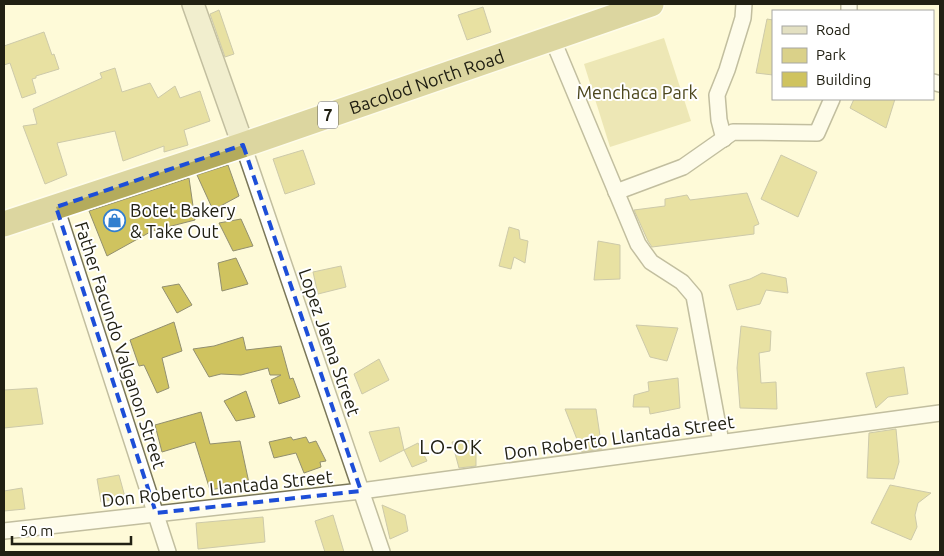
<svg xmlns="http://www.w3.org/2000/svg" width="944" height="556" font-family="Ubuntu,sans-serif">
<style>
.green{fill:#dad189}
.building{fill:#cfc35f;stroke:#928f70}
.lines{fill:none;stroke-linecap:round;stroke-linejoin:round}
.minor-casing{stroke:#7a7759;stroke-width:18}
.secondary-casing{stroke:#7a7759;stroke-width:24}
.trunk-casing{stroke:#fff;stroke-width:28}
.minor{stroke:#fff;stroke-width:15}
.secondary{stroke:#e3e0c2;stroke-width:21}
.trunk{stroke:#b4ab5c;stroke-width:25}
.marked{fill:none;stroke:#1d4ed8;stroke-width:4;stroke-dasharray:10 6;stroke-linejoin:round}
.labels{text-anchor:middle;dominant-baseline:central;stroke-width:4;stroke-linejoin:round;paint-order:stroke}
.shield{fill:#fff;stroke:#64635a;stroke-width:1}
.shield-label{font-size:16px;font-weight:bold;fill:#212013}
.street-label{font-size:18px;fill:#212013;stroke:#fff}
.park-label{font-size:18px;fill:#4c471d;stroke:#fff}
.poi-label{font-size:18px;fill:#212013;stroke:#fff;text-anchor:start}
.quarter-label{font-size:20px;letter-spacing:1px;fill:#212013;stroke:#fff}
</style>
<rect width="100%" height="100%" fill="#fefad8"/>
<polygon class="green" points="664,38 691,121 610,147 584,64"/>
<g class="building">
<polygon points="483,7 491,32 467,40 458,15"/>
<polygon points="219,10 234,54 225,57 210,14"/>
<polygon points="767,19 773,20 773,75 756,73"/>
<polygon points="44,32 52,55 54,54 59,69 36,76 36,78 32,79 36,93 22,98 10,63 4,65 4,46"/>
<polygon points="115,68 122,92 150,83 158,98 175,86 180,98 200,91 210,121 184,130 188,145 164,152 164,146 123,161 115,131 57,143 67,175 45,184 23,126 37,124 33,109 102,78 100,73"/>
<polygon points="854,99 895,99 886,128 850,108"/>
<polygon points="303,150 315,184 285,194 273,159"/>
<polygon points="781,155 817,172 798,217 761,199"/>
<polygon points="228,165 239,196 213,210 197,175"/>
<polygon points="189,178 195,220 152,231 107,256 89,211"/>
<polygon points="747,193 759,224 754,226 754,234 652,247 648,241 634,210 665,206 665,199 687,195 690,200"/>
<polygon points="241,219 253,246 233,251 219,223"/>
<polygon points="509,227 519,230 520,239 528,241 525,263 514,257 511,269 499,266"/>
<polygon points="598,241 620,245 620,279 594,280"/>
<polygon points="236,258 248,284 222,291 218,263"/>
<polygon points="341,266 346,287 318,294 313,272"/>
<polygon points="762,273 786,278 788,293 766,290 760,304 737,310 729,285 750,279"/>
<polygon points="179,284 192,305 177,313 162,287"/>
<polygon points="174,322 182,351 162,358 169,388 157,393 144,365 139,366 130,340"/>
<polygon points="636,325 678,328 667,361 650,357"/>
<polygon points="741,326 771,331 770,351 759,353 761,383 776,382 777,409 740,408 737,368"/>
<polygon points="243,337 246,350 281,346 290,379 293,378 300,397 279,404 271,380 281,375 270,375 268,368 241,375 221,374 209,377 193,349 214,346"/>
<polygon points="379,359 389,380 362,394 354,374"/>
<polygon points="904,367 908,394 888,397 876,408 866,373"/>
<polygon points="678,378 680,408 650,414 649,407 633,407 634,395 649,391 648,382"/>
<polygon points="37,388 43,424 4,428 4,390"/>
<polygon points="246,391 255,417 236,421 224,401"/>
<polygon points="565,409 596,409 602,449 582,452"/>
<polygon points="201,412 210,444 240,441 249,483 210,490 195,442 162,452 155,425"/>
<polygon points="399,427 404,450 380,462 369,432"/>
<polygon points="896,429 899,462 894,479 867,478 869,433"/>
<polygon points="291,437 293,440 306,437 309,443 316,441 326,461 320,462 321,467 304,473 296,453 274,458 269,442"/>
<polygon points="476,440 476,466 459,468 452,442"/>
<polygon points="418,443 427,461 412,467 404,450"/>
<polygon points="119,475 125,497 101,502 97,479"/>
<polygon points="890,485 931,493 918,503 915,515 917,527 911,540 871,523"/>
<polygon points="22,488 25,509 4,511 4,491"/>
<polygon points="382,505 405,515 408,531 390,539"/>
<polygon points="333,515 344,552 325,552 315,521"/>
<polygon points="263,517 265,542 198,549 196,523"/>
</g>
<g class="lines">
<defs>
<g id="minor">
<polyline points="849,4 849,11"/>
<polyline points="552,38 638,244 651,262 682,282 694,296 721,442"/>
<polyline points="933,82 940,84"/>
<polyline points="724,139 719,120 717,95 727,70 743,18 744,4"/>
<polyline points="243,145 382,552"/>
<polyline points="616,192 683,167 733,132 817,133 832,99"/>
<polyline points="56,207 168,552"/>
<polyline points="4,531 361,491 940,413"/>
</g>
<polyline id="secondary" points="193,4 243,145"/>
<g id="trunk">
<path id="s1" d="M 4,224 L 243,145 L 651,4"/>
</g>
</defs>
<use href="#minor" class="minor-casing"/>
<use href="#secondary" class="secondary-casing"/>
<use href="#trunk" class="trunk-casing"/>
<use href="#minor" class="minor"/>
<use href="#secondary" class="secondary"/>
<use href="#trunk" class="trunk"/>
</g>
<path d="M0 0H944V556H0ZM 243,145 L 361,491 L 156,513 L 56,207 Z" fill="#fefad8" fill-opacity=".55" fill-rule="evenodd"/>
<path class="marked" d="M 243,145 L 361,491 L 156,513 L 56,207 Z"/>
<defs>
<symbol id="shop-ring" viewBox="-11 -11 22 22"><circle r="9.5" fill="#fff" stroke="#327fcf" stroke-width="1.5"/><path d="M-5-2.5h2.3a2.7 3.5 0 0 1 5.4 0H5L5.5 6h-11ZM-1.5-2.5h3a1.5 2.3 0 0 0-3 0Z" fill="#327fcf"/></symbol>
</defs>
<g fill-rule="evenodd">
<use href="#shop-ring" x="102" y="208" width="25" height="25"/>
</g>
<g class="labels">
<rect class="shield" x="318" y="101.5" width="20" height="27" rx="4"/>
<g class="shield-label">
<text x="328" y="115">7</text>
</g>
<g class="street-label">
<text stroke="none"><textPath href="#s1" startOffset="446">Bacolod North Road</textPath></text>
<text transform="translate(330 342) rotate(71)">Lopez Jaena Street</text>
<text transform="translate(121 345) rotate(72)">Father Facundo Valganon Street</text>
<text transform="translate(619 437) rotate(-8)">Don Roberto Llantada Street</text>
<text transform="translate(217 488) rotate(-6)">Don Roberto Llantada Street</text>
</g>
<g class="park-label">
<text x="637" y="92">Menchaca Park</text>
</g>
<g class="poi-label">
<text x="130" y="210">Botet Bakery<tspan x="130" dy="21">&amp; Take Out</tspan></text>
</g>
<g class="quarter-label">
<text x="451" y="446">LO-OK</text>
</g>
</g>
<rect width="944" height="556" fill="none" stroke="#212013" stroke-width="10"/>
<rect x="772" y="10" width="162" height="90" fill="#ffffff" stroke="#a6a6a1"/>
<rect x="782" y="26" width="25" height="8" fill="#e3e0c2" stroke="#a6a6a1"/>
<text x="816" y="35" font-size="15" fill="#212013">Road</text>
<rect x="782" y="48" width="25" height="15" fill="#dad189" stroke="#a6a6a1"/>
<text x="816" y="60" font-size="15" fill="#212013">Park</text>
<rect x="782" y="72" width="25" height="15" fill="#cfc35f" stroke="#a6a6a1"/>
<text x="816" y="85" font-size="15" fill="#212013">Building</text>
<path d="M12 536v8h119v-8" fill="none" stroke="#212013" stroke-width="2.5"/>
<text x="20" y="536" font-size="15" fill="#212013" stroke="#ffffff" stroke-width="4" paint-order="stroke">50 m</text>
</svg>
